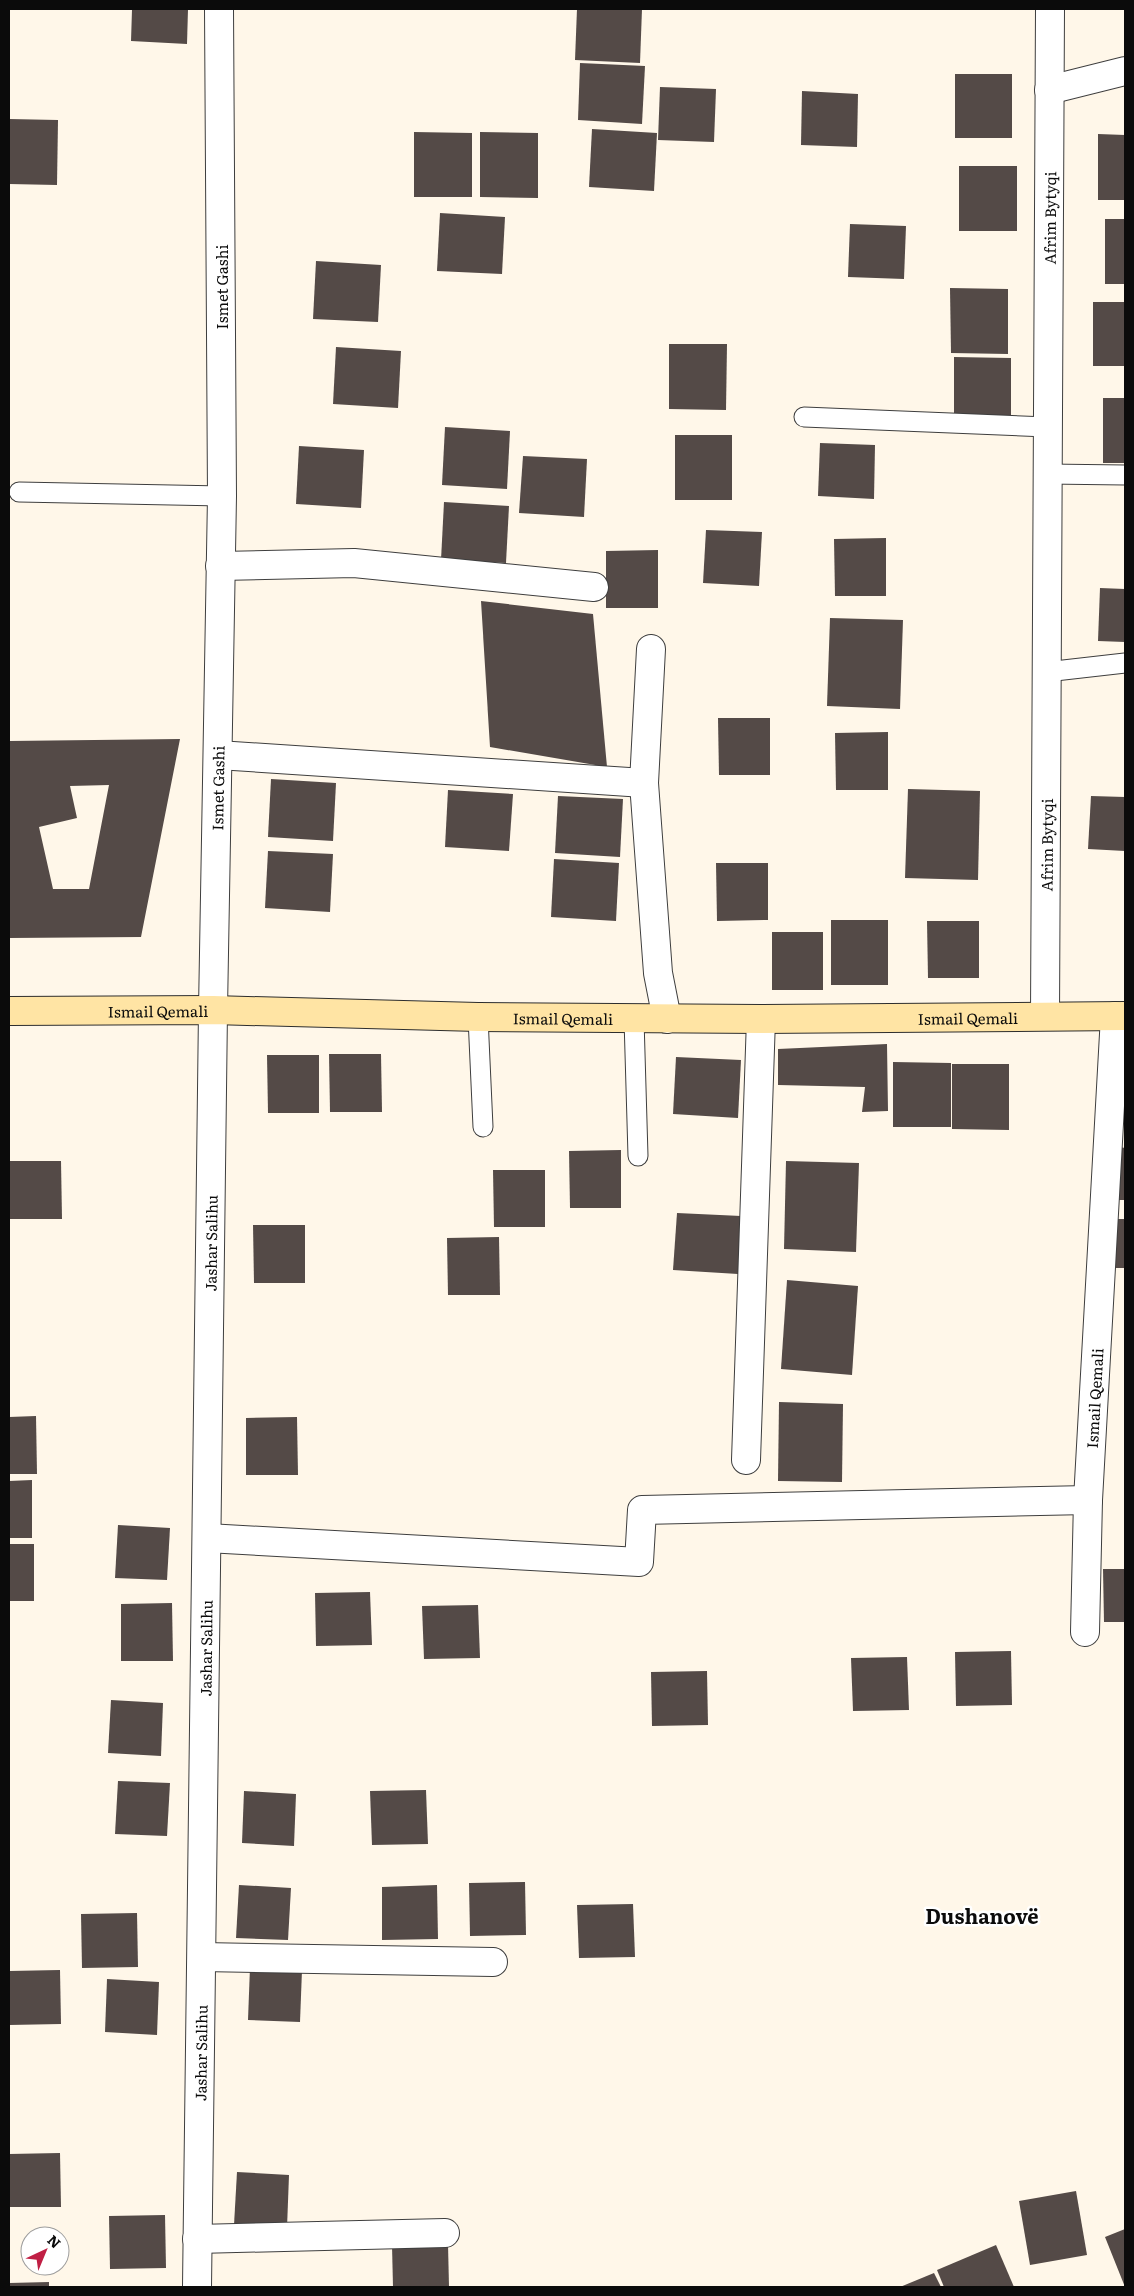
<svg xmlns="http://www.w3.org/2000/svg" width="1134" height="2296" font-family="Literata,serif">
<style>
.building{fill:#544a47;fill-rule:evenodd}
.lines{fill:none;stroke-linecap:round;stroke-linejoin:round}
.lane-casing{stroke:#3e3e3e;stroke-width:21}
.street-casing{stroke:#3e3e3e;stroke-width:30}
.secondary-casing{stroke:#2d2d2d;stroke-width:30}
.lane{stroke:#fff;stroke-width:19}
.street{stroke:#fff;stroke-width:28}
.secondary{stroke:#ffe4a4;stroke-width:28}
.labels{text-anchor:middle;dominant-baseline:central;stroke-width:5;stroke-linejoin:round;paint-order:stroke}
.street-label{font-size:15px;fill:#0b0b0b;stroke:#fff}
.district-label{font-size:20px;font-weight:bold;fill:#0b0b0b;stroke:#fff}
</style>
<rect width="100%" height="100%" fill="#fff7e9"/>
<g class="building">
<polygon points="132,9 188,9 187,44 131,41"/>
<polygon points="577,9 642,9 640,63 575,60"/>
<polygon points="580,63 645,66 642,124 578,120"/>
<rect x="955" y="74" width="57" height="64"/>
<polygon points="660,87 716,89 714,142 658,140"/>
<polygon points="802,91 858,94 857,147 801,145"/>
<polygon points="9,119 58,120 57,185 9,184"/>
<polygon points="592,129 657,133 654,191 589,187"/>
<polygon points="414,132 472,133 472,197 414,197"/>
<polygon points="480,132 538,133 538,198 480,197"/>
<polygon points="1098,134 1125,135 1125,200 1098,200"/>
<rect x="959" y="166" width="58" height="65"/>
<polygon points="440,213 505,217 502,274 437,271"/>
<rect x="1105" y="219" width="20" height="65"/>
<polygon points="850,224 906,226 904,279 848,277"/>
<polygon points="316,261 381,265 378,322 313,319"/>
<polygon points="950,288 1008,289 1008,354 951,353"/>
<rect x="1093" y="302" width="32" height="64"/>
<polygon points="669,344 727,344 726,410 669,409"/>
<polygon points="336,347 401,351 398,408 333,404"/>
<polygon points="954,357 1011,358 1011,423 954,422"/>
<rect x="1103" y="398" width="22" height="65"/>
<polygon points="445,427 510,431 507,489 442,485"/>
<rect x="675" y="435" width="57" height="65"/>
<polygon points="820,443 875,445 874,499 818,496"/>
<polygon points="299,446 364,450 361,508 296,504"/>
<polygon points="523,456 587,459 584,517 519,513"/>
<polygon points="444,502 509,506 506,563 441,560"/>
<polygon points="706,530 762,532 759,586 703,583"/>
<polygon points="886,538 886,596 835,596 834,539"/>
<polygon points="658,550 658,608 606,608 606,551"/>
<polygon points="1100,588 1125,589 1125,642 1098,641"/>
<polygon points="481,601 593,614 607,767 490,747"/>
<polygon points="830,618 903,620 900,709 827,706"/>
<polygon points="718,718 770,718 770,775 719,775"/>
<polygon points="888,732 888,790 836,790 835,733"/>
<path d="M 180,739 L 141,937 L 9,938 L 9,741 ZM 109,785 L 89,889 L 53,889 L 39,827 L 77,818 L 70,786 Z"/>
<polygon points="271,779 336,783 333,841 268,837"/>
<polygon points="908,789 980,791 978,880 905,878"/>
<polygon points="448,790 513,794 509,851 445,847"/>
<polygon points="558,796 623,799 620,857 555,853"/>
<polygon points="1091,796 1125,797 1125,851 1088,849"/>
<polygon points="268,851 333,854 330,912 265,908"/>
<polygon points="554,859 619,863 616,921 551,917"/>
<polygon points="716,863 768,863 768,920 717,921"/>
<rect x="831" y="920" width="57" height="65"/>
<polygon points="927,921 979,921 979,978 928,978"/>
<rect x="772" y="932" width="51" height="58"/>
<polygon points="887,1044 888,1111 862,1112 865,1087 778,1085 778,1049"/>
<polygon points="329,1054 381,1054 382,1112 330,1112"/>
<polygon points="267,1055 319,1055 319,1113 268,1113"/>
<polygon points="676,1057 741,1060 738,1118 673,1114"/>
<polygon points="893,1062 951,1063 951,1127 893,1127"/>
<polygon points="952,1064 1009,1064 1009,1130 952,1129"/>
<polygon points="1120,1147 1125,1148 1125,1200 1119,1200"/>
<polygon points="621,1150 621,1208 570,1208 569,1151"/>
<polygon points="10,1161 61,1161 62,1219 10,1219"/>
<polygon points="786,1161 859,1163 856,1252 784,1249"/>
<polygon points="493,1170 545,1170 545,1227 494,1227"/>
<polygon points="677,1213 741,1216 738,1274 673,1270"/>
<polygon points="1117,1219 1125,1219 1125,1268 1115,1268"/>
<polygon points="253,1225 305,1225 305,1283 254,1283"/>
<polygon points="499,1237 500,1295 448,1295 447,1238"/>
<polygon points="787,1280 858,1286 852,1375 781,1369"/>
<polygon points="779,1402 843,1404 842,1482 778,1481"/>
<polygon points="36,1416 37,1474 9,1474 9,1417"/>
<polygon points="297,1417 298,1475 246,1475 246,1418"/>
<polygon points="32,1480 32,1538 9,1538 9,1481"/>
<polygon points="118,1525 170,1528 167,1580 115,1578"/>
<rect x="9" y="1544" width="25" height="57"/>
<polygon points="1103,1569 1125,1569 1125,1622 1104,1622"/>
<polygon points="370,1592 372,1645 316,1646 315,1593"/>
<polygon points="172,1603 173,1661 121,1661 121,1604"/>
<polygon points="478,1605 480,1658 424,1659 422,1606"/>
<polygon points="1011,1651 1012,1705 956,1706 955,1652"/>
<polygon points="907,1657 909,1710 853,1711 851,1658"/>
<polygon points="707,1671 708,1725 652,1726 651,1672"/>
<polygon points="111,1700 163,1703 161,1756 108,1753"/>
<polygon points="118,1781 170,1783 167,1836 115,1834"/>
<polygon points="426,1790 428,1844 372,1845 370,1791"/>
<polygon points="244,1791 296,1794 294,1846 242,1843"/>
<polygon points="525,1882 526,1935 470,1936 469,1883"/>
<polygon points="239,1885 291,1888 288,1940 236,1938"/>
<polygon points="437,1885 438,1939 382,1940 382,1887"/>
<polygon points="633,1904 635,1957 579,1958 577,1905"/>
<polygon points="137,1913 138,1967 82,1968 81,1914"/>
<polygon points="250,1967 302,1970 300,2022 248,2020"/>
<polygon points="60,1970 61,2024 9,2025 9,1971"/>
<polygon points="107,1979 159,1982 157,2035 105,2032"/>
<polygon points="60,2153 61,2207 9,2207 9,2154"/>
<polygon points="237,2172 289,2175 287,2228 234,2225"/>
<polygon points="1076,2191 1087,2255 1030,2265 1019,2201"/>
<polygon points="165,2215 166,2268 110,2269 109,2216"/>
<polygon points="1125,2229 1125,2287 1105,2237"/>
<polygon points="448,2244 449,2287 393,2287 392,2245"/>
<polygon points="996,2245 1014,2287 944,2287 937,2270"/>
<polygon points="934,2273 941,2287 900,2287"/>
<polygon points="49,2282 49,2287 9,2287 9,2283"/>
</g>
<g class="lines">
<defs>
<g id="lane">
<polyline points="804,417 1047,427"/>
<polyline points="1047,474 1125,475"/>
<polyline points="19,492 222,496"/>
<polyline points="1046,672 1125,663"/>
<polyline points="478,1017 483,1127"/>
<polyline points="634,1019 638,1156"/>
</g>
<g id="street">
<polyline points="1049,90 1125,71"/>
<polyline points="220,566 354,563 594,587"/>
<polyline points="651,649 644,783 658,973 667,1019"/>
<polyline points="218,755 644,783"/>
<path id="s1" d="M 1045,1016 L 1050,9"/>
<polyline points="746,1460 761,1019"/>
<polyline points="207,1538 639,1562 642,1510 1088,1500"/>
<path id="s2" d="M 1085,1632 L 1088,1500 L 1115,1016"/>
<polyline points="202,1957 493,1962"/>
<polyline points="197,2239 445,2233"/>
<path id="s3" d="M 197,2287 L 213,1010 L 222,496 L 219,9"/>
</g>
<g id="secondary">
<path id="s4" d="M 9,1011 L 213,1010 L 478,1017 L 761,1019 L 1125,1016"/>
</g>
</defs>
<use href="#lane" class="lane-casing"/>
<use href="#street" class="street-casing"/>
<use href="#secondary" class="secondary-casing"/>
<use href="#lane" class="lane"/>
<use href="#street" class="street"/>
<use href="#secondary" class="secondary"/>
</g>
<g class="labels">
<g class="street-label">
<text stroke="none"><textPath href="#s1" startOffset="798">Afrim Bytyqi</textPath></text>
<text transform="translate(221 287) rotate(-90)">Ismet Gashi</text>
<text stroke="none"><textPath href="#s3" startOffset="1499">Ismet Gashi</textPath></text>
<text stroke="none"><textPath href="#s1" startOffset="171">Afrim Bytyqi</textPath></text>
<text stroke="none"><textPath href="#s4" startOffset="149">Ismail Qemali</textPath></text>
<text stroke="none"><textPath href="#s4" startOffset="959">Ismail Qemali</textPath></text>
<text stroke="none"><textPath href="#s4" startOffset="554">Ismail Qemali</textPath></text>
<text stroke="none"><textPath href="#s3" startOffset="1044">Jashar Salihu</textPath></text>
<text stroke="none"><textPath href="#s2" startOffset="234">Ismail Qemali</textPath></text>
<text stroke="none"><textPath href="#s3" startOffset="639">Jashar Salihu</textPath></text>
<text stroke="none"><textPath href="#s3" startOffset="234">Jashar Salihu</textPath></text>
</g>
<g class="district-label">
<text x="982" y="1915">Dushanovë</text>
</g>
</g>
<rect width="1134" height="2296" fill="none" stroke="#0b0b0b" stroke-width="20"/>
<g transform="translate(45 2251) rotate(44)"><circle r="24" fill="#ffffff" stroke="#9d9d9d"/>
<path d="M0-4L9 19L0 12L-9 19Z" fill="#c01f44"/>
<text y="-8" font-size="14" font-weight="bold" text-anchor="middle" fill="#0b0b0b">N</text>
</g>
</svg>
